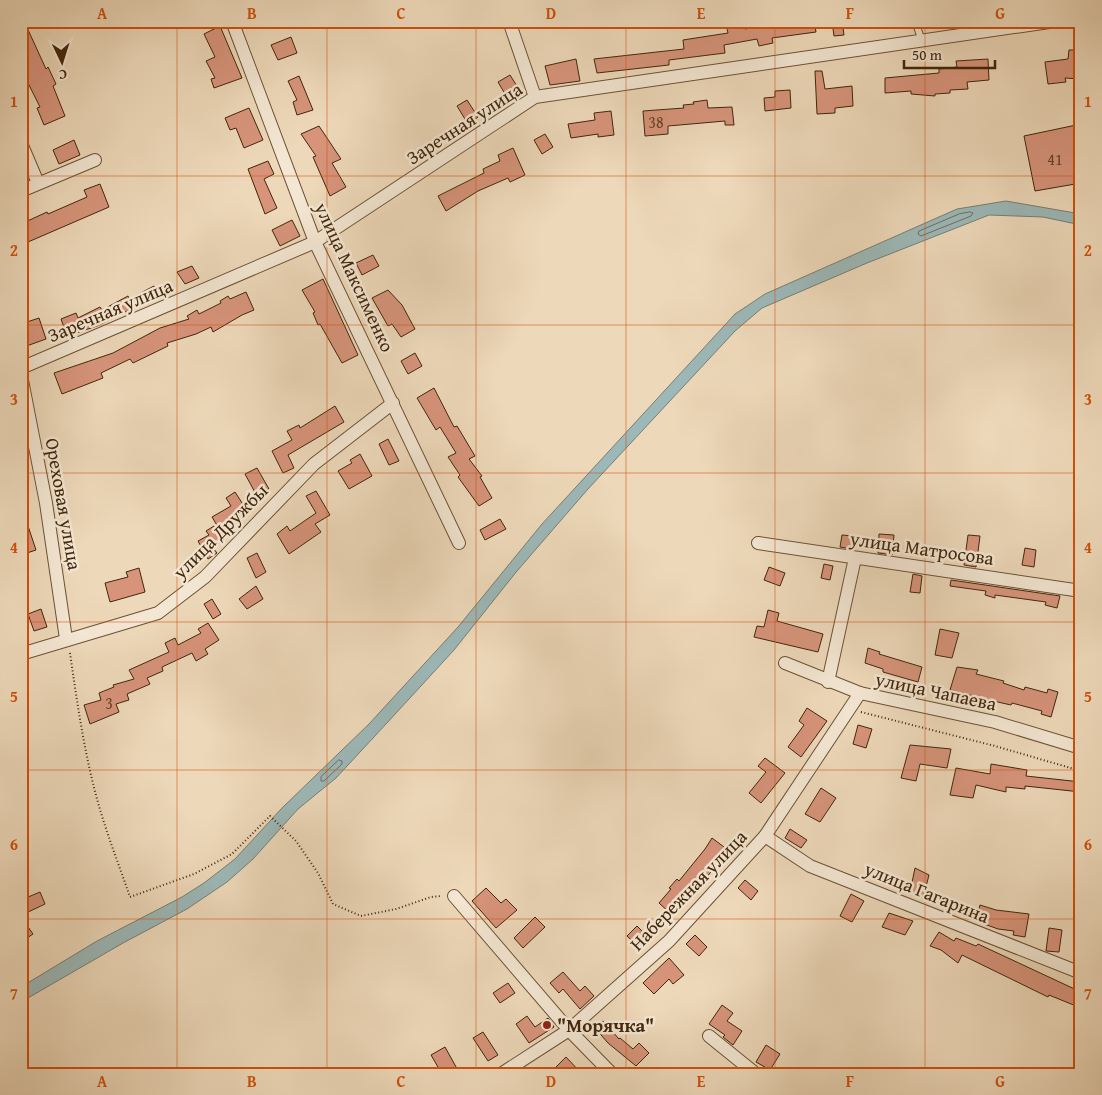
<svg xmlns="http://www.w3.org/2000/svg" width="1102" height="1095" font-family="'Gentium Book Plus',serif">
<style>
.water{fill:#9cb8b8;stroke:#787e73}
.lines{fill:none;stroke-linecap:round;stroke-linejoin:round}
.shore{stroke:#6e6f62;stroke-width:1}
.building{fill:#d7947b;stroke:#41260b}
.service-casing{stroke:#6c5236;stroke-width:8}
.minor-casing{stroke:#6c5236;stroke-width:14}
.path{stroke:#41260b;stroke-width:2;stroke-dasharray:1 2.5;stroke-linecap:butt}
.service{stroke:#f3e6d2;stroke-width:6}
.minor{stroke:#f3e6d2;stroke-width:12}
.grid{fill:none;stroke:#cf510c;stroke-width:1;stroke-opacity:0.55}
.poi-dot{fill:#8f2418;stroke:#f3e6d2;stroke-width:2}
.labels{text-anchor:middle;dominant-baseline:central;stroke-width:5;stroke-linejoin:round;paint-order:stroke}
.number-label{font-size:16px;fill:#664227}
.street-label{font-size:19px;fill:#41260b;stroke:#f3e6d2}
.poi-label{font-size:19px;font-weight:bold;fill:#41260b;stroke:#f3e6d2;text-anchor:start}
.neatline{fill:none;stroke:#cf510c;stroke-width:2}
.grid-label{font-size:16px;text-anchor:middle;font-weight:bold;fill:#cf510c}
</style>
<rect width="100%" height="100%" fill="#edd8b9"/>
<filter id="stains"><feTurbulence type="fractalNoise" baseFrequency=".004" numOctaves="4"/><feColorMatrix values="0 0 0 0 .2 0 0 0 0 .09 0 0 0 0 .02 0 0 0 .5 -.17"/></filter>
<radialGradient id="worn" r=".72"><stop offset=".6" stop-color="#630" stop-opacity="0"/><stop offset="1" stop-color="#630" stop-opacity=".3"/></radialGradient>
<polygon class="water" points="1006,201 1081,214 1081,225 1043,217 989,215 867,263 762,308 735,331 588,489 517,571 454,650 386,724 336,778 298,809 253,859 227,882 187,909 123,943 21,1002 21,987 97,941 182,897 204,883 235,859 282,808 369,724 458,627 542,524 735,314 765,294 957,209"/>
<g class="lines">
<g class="shore">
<polygon points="970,212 973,213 971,216 921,236 918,234 919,231 959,214"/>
<polygon points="339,760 342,761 342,764 324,781 321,781 321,777"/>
</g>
</g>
<g class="building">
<polygon points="21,21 24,21 46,69 48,67 56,84 53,86 65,116 44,125 37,108 40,107 21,69"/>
<polygon points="781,21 814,21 816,32 772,38 773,43 759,46 757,39 724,45 725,53 669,60 669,65 597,73 594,59 684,49 683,40 728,33 726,25 744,22 745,29"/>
<polygon points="832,21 842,21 844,35 834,36"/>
<polygon points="220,26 242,78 214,88 211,79 215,78 206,61 215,57 204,34"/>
<polygon points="291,37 297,53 278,60 271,45"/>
<polygon points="1069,50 1081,50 1081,79 1065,78 1066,82 1048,84 1045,62 1068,59"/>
<polygon points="576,59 580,81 550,85 545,66"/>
<polygon points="988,59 989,80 967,82 968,89 950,90 950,93 935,94 935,96 911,94 911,91 885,93 885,78 939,73 939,69 957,67 956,61"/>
<polygon points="815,71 822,71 825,89 852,86 853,106 835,108 835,113 817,114"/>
<polygon points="510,75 520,91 508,99 498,82"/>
<polygon points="299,76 313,110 297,115 293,102 297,100 288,81"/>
<polygon points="790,90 791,108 765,111 764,98 775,97 775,91"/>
<polygon points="467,100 478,117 468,124 457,106"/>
<polygon points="707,100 708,108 732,107 734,125 725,125 725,121 668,126 668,134 645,136 643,111 684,108 683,105 694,104 693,102"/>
<polygon points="249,108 263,140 244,148 236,128 230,130 225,118"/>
<polygon points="611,111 614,135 598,137 598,134 571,138 568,124 595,120 594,113"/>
<polygon points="1081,124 1081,183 1035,191 1024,136"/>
<polygon points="319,126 341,159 332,163 346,187 330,196 313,157 316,156 301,134"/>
<polygon points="545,134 553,147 542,154 534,140"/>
<polygon points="74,140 80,155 59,164 53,150"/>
<polygon points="513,148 525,175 510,182 508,178 478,191 446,211 438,196 484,173 483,169 500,161 498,155"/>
<polygon points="268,161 274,174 264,179 277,208 265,214 248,169"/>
<polygon points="100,184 109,207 21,245 21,224 47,212 48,214 87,197 84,190"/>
<polygon points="292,220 300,236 280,246 272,230"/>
<polygon points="373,255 379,266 362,275 356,263"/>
<polygon points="192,266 199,278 185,284 177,272"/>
<polygon points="323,279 358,355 342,363 320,324 318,325 313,313 315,312 302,290"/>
<polygon points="154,286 160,297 150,302 149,300 97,326 67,336 61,319 76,313 78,318 100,307 102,310 128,296 129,299"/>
<polygon points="388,290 402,305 415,329 401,337 392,324 388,326 372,298"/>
<polygon points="246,292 254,310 242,315 213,332 211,327 196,334 167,343 168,346 133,363 130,359 101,373 103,378 62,394 54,373 113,353 160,328 189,319 187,316 197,310 199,314 221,303 220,301 228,296 230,299"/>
<polygon points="39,318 46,339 21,348 21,324"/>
<polygon points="415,353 422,366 408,374 401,361"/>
<polygon points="434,388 454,427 457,426 475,456 469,459 482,476 480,477 492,498 479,506 458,477 460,475 448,457 456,453 440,427 436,430 417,398"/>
<polygon points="335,406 344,422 288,455 294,468 283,473 272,451 292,440 287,431 299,425 300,428"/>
<polygon points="388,439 399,461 389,465 379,444"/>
<polygon points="360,454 372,476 349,489 338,471 352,463 350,460"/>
<polygon points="257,468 269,489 257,496 245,474"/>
<polygon points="316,491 330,515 315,524 321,532 289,554 277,534 287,526 290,531 316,513 306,496"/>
<polygon points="235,492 246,509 229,520 232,526 221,532 212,517 231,506 226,498"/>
<polygon points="21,511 23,511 36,550 21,555"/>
<polygon points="500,519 506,529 485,540 480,530"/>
<polygon points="214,526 224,539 213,548 217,553 208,559 198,541 209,535 206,531"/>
<polygon points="879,534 894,535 892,555 878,553"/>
<polygon points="842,535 854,536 852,549 840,547"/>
<polygon points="968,535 980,536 976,567 964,565"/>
<polygon points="1025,548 1036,550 1034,567 1022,565"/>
<polygon points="257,553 266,572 256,578 247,558"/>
<polygon points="824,564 833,566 830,580 821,578"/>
<polygon points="769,567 785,573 780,586 764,580"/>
<polygon points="139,568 145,592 110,602 105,583 128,577 126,572"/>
<polygon points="913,574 922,576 920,593 910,592"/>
<polygon points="951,580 1060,596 1057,608 1045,605 1046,602 995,595 995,598 985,595 986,591 950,586"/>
<polygon points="256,586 263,599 247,609 239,599"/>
<polygon points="212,599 221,614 213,619 204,604"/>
<polygon points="41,609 47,627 34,631 28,614"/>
<polygon points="768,610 779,613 777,621 823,634 818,652 754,637 757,626 764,627"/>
<polygon points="208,623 219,640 205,649 208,654 196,661 192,653 162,667 163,671 147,678 150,684 127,694 129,700 116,704 119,712 90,724 84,705 101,700 99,693 114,687 113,685 134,679 129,670 169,652 165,643 175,638 178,645 201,633 198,629"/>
<polygon points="940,629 959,633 952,658 935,655"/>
<polygon points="868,648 880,652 879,654 922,667 918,682 883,672 883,669 865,663"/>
<polygon points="957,667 978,670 976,674 1004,681 1003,683 1024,690 1025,687 1047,693 1048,689 1058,692 1051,717 1041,714 1042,711 1012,703 1011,705 1002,703 950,690"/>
<polygon points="807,708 827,721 801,757 788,747 804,725 799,721"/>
<polygon points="858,725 872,729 866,748 853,744"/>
<polygon points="910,745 951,749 947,768 920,764 916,781 901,778"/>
<polygon points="765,758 785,773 761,803 749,793 766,772 758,766"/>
<polygon points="991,764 1027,770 1026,776 1081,782 1081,792 1025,786 1025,789 1006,787 1006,792 976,785 973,798 950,795 956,768 990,774"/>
<polygon points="821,788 836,798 820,822 805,814"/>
<polygon points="790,829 807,840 801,848 785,838"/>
<polygon points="712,838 728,850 703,882 701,881 671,914 659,903 671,889 669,888 677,879 679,881 705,849"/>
<polygon points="915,868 929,875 923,898 910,892"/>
<polygon points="745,880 758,891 751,900 738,888"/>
<polygon points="486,888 501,903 506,899 517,910 496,928 472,901"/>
<polygon points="40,892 45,904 24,914 21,900"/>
<polygon points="851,894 864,901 852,922 840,916"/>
<polygon points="980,905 996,910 1029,914 1025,937 1013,935 1014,931 998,929 976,921"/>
<polygon points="889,913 913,921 905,935 882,927"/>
<polygon points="21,917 33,934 21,942"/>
<polygon points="535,917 545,927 523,948 514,938"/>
<polygon points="637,926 650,939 641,949 627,936"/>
<polygon points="1049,928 1062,930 1059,952 1046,951"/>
<polygon points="939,932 954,941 956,938 976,946 978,944 1081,992 1081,1008 1049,995 1048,997 962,955 958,963 941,950 930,946"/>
<polygon points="695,935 707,947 699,956 686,944"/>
<polygon points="669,958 684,975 673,984 669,979 654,994 643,983"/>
<polygon points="563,972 580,991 585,986 594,996 580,1009 563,989 559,993 550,983"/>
<polygon points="508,983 515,993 500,1003 493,993"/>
<polygon points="722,1005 733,1013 727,1021 742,1031 733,1045 723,1037 725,1035 709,1024"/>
<polygon points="527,1016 535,1027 548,1018 554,1027 529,1043 516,1024"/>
<polygon points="603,1021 619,1039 620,1038 633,1049 639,1043 649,1053 636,1066 608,1043 595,1028"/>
<polygon points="483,1032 498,1055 488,1061 473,1038"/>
<polygon points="766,1045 780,1054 770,1070 756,1062"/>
<polygon points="445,1047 460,1074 442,1074 431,1055"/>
<polygon points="566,1057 582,1074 549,1074"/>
</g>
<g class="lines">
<defs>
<polyline id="service" points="915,21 922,41"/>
<g id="minor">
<polyline points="232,21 315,242 459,543"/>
<polyline points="509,21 535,97"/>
<polyline points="21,143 38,183"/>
<polyline points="21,191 95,160"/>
<polyline points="21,368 315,242 535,97 1056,21"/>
<polyline points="21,375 46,503 66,639"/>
<polyline points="758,543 1081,591"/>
<polyline points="21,654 158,613 205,577 314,464 393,403"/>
<polyline points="785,663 860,693 995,722 1081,748"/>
<polyline points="828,682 855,558"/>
<polyline points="765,836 810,866 1081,973"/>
<polyline points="454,896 569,1030 612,1074"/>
<polyline points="709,1036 756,1074"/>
<polyline points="501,1074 569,1030 669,941 765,836 860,693"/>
</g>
</defs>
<use href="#service" class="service-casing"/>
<use href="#minor" class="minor-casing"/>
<g class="path">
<path d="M 70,653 C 77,702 84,751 97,799 C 106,832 119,865 130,897 L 194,874 L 232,854 L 270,816 L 296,841 L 318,873 L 333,904 L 361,916 L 396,909 L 431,897 L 441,896"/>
<polyline points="861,712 995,746 1081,771"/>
</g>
<use href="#service" class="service"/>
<use href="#minor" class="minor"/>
</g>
<path class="grid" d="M 177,21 L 177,1074M 327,21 L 327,1074M 476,21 L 476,1074M 626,21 L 626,1074M 775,21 L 775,1074M 925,21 L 925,1074M 21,176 L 1081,176M 21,325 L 1081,325M 21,473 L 1081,473M 21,622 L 1081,622M 21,770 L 1081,770M 21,919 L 1081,919"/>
<circle class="poi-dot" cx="547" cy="1025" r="5"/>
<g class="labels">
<g class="number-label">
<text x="656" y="122">38</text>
<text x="1055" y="159">41</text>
<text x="109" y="703">3</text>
</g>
<g class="street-label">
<text transform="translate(464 123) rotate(-33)">Заречная улица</text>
<text transform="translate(355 277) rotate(65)">улица Максименко</text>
<text transform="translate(110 310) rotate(-23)">Заречная улица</text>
<text transform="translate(64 504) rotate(80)">Ореховая улица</text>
<text transform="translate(220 531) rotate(-45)">улица Дружбы</text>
<text transform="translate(922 548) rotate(8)">улица Матросова</text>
<text transform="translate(936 691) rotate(12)">улица Чапаева</text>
<text transform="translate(688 890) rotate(-46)">Набережная улица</text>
<text transform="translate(927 892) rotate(22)">улица Гагарина</text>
</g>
<g class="poi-label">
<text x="557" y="1025">"Морячка"</text>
</g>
</g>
<rect width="1102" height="1095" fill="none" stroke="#edd8b9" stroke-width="55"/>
<g transform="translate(62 62) rotate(176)" stroke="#f3e6d2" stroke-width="4" paint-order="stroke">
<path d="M0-4L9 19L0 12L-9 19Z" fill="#41260b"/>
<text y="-8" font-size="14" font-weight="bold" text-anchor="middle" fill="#41260b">С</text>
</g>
<path d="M904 60v8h91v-8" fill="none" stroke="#41260b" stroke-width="2.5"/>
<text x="912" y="60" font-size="15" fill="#41260b" stroke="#f3e6d2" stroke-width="4" paint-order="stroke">50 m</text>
<rect x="28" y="28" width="1046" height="1040" class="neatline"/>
<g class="grid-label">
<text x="102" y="19">A</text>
<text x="252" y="19">B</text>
<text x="401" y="19">C</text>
<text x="551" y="19">D</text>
<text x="701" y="19">E</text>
<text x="850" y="19">F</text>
<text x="1000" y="19">G</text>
<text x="14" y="107">1</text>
<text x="1088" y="107">1</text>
<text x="14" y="256">2</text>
<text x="1088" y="256">2</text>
<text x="14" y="405">3</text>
<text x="1088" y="405">3</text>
<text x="14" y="553">4</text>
<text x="1088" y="553">4</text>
<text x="14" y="702">5</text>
<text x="1088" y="702">5</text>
<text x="14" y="850">6</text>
<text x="1088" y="850">6</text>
<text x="14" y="999">7</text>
<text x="1088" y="999">7</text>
<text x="102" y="1087">A</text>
<text x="252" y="1087">B</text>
<text x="401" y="1087">C</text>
<text x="551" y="1087">D</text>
<text x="701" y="1087">E</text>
<text x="850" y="1087">F</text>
<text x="1000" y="1087">G</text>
</g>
<rect width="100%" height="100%" filter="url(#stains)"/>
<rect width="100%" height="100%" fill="url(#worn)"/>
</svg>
